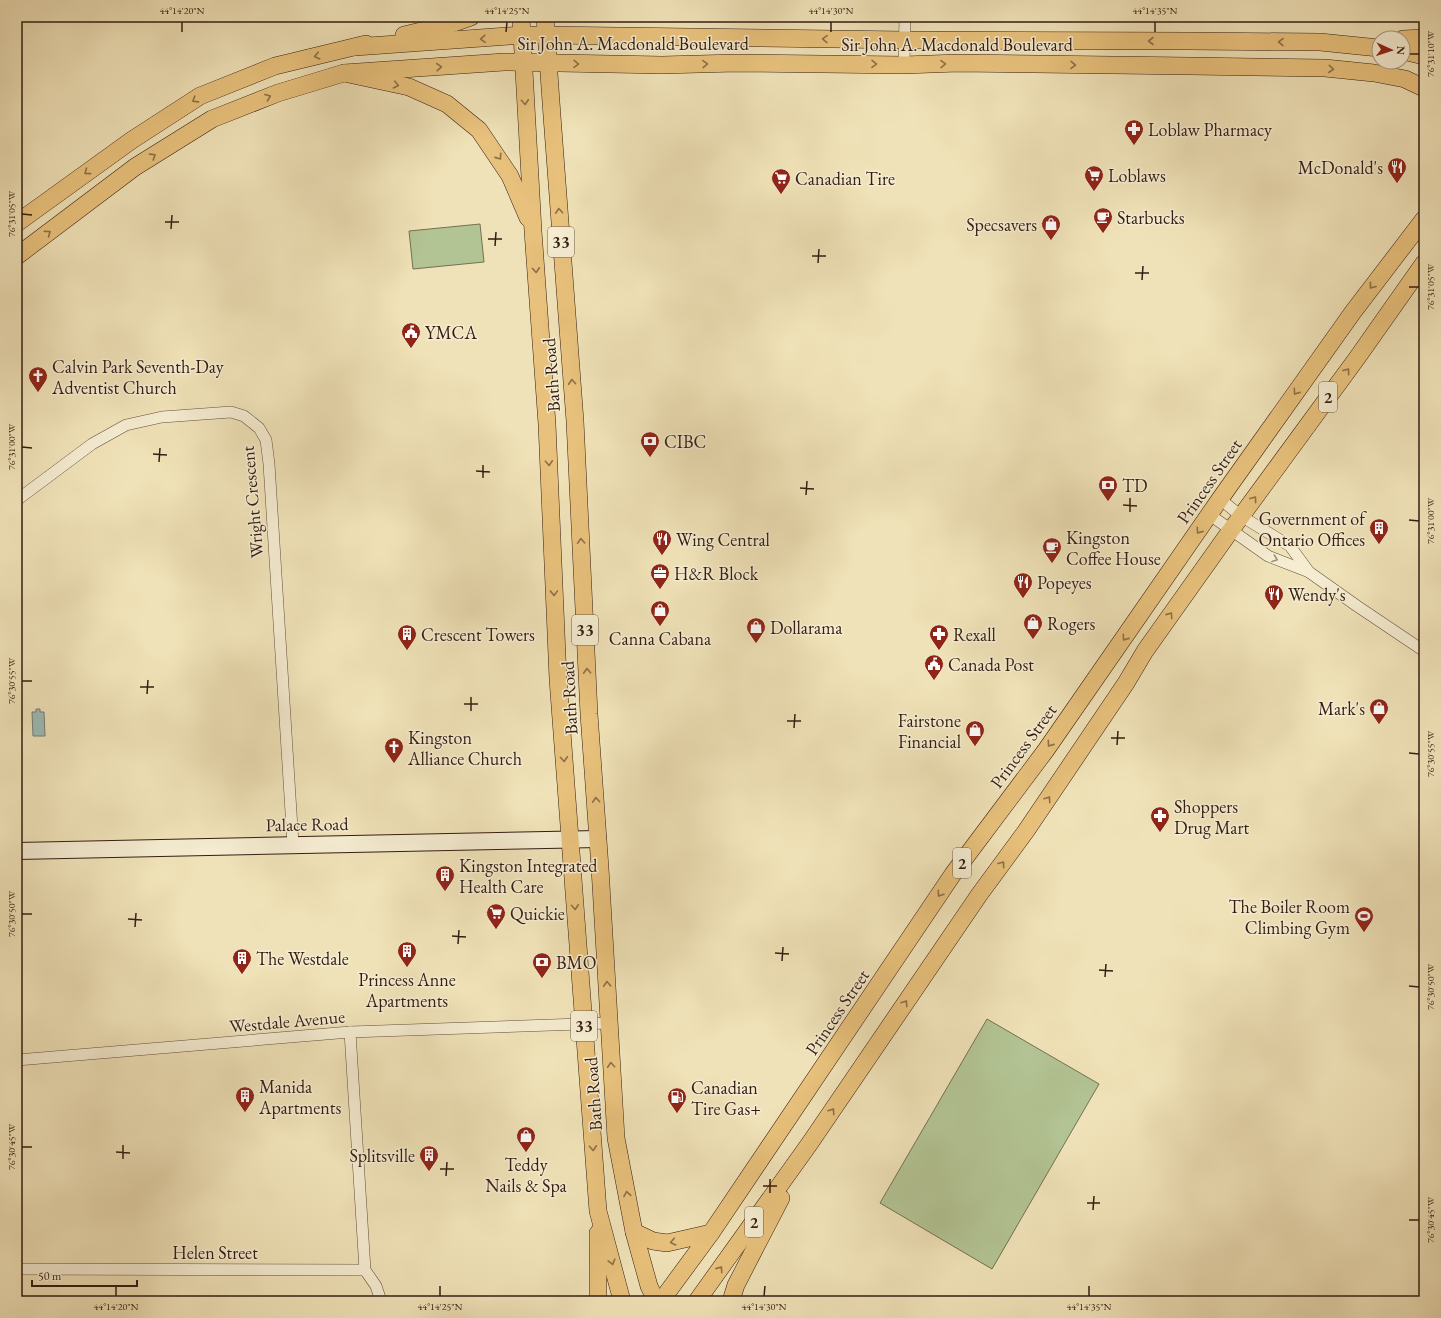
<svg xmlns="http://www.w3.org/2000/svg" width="1441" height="1318" font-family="'EB Garamond',serif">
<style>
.green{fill:#b3c494;stroke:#747053}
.water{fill:#9dbcb7;stroke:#737c75}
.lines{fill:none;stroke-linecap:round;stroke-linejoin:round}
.street-casing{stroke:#634e3c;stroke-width:12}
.secondary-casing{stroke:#341d12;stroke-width:18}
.primary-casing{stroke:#341d12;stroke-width:18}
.street{stroke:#f5ecd1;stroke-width:11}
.secondary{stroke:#f5ecd1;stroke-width:16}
.primary{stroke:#e8c17c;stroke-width:17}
.oneway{stroke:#8e6f47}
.oneway2{stroke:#9e8f7b}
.ticks{fill:none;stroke:#341d12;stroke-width:1.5}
.labels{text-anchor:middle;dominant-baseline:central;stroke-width:3;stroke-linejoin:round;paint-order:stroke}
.shield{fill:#f5ecd1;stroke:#6e5b4b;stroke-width:1}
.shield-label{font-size:17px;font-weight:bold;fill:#341d12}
.street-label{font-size:18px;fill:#341d12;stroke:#f5ecd1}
.poi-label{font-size:18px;fill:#341d12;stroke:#f5ecd1;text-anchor:start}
.neatline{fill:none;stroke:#341d12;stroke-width:1.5}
.ticks-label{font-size:10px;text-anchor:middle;fill:#341d12}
</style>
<rect width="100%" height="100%" fill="#f0e2b8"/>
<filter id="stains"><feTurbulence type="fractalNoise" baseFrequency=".005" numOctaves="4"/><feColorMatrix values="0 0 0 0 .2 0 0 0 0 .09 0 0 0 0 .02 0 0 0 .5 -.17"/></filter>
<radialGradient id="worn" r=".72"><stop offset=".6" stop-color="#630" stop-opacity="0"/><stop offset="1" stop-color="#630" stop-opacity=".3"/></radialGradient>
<g class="green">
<polygon points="480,224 484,262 413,269 409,231"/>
<polygon points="987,1019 1099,1084 992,1269 880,1203"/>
</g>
<polygon class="water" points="36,709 40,709 40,712 44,712 45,736 33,736 32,712 36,712"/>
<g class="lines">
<defs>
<g id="street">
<polyline points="904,65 905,17"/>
<polyline points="1220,499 1241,516 1290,546 1309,572"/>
<polyline points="17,500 92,444 126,425 162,417 231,412 244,416 259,428 266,440 269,464 293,844"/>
<polyline points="1210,515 1268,556 1309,572 1357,606 1424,651"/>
<polyline points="350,1032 365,1270 376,1286 381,1301"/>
<polyline points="17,1060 350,1032 609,1023"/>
<polyline points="17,1269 365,1270"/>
</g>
<polyline id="secondary" points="17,851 598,839"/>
<g id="primary">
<polyline points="521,17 533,231 547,424 558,679 598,1211 622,1301"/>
<polyline points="545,17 552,116 575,421 589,714 600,868 616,1138 634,1232 649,1286 656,1301"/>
<polyline points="404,35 451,24 471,17"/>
<polyline points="1403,39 1424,38"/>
<polyline points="355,47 522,35 546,35 905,40 1190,41 1320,42 1379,48"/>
<polyline points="1403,51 1424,56"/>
<polyline points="344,73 504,62 662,65 736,63 904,65 958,63 1190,66 1325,68 1374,73 1405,79 1424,88"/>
<polyline points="17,223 132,140 200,96 275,66 366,44"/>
<polyline points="17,256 135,167 212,119 278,93 344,73 409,87 447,104 479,130 510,176 528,218"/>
<polyline points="634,1232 653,1241 667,1243 711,1233"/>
<polyline points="598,1301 598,1233"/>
<polyline points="661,1301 711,1233 953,874 1046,750 1220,499 1353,312 1424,219"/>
<polyline points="697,1301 810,1143 979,895 1026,831 1126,683 1145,651 1231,530 1357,358 1424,263"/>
<polyline points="731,1301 736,1285 781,1198"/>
</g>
</defs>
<use href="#street" class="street-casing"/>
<use href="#secondary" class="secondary-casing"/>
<use href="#primary" class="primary-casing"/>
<use href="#street" class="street"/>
<use href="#secondary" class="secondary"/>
<use href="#primary" class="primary"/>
</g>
<defs><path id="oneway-chevron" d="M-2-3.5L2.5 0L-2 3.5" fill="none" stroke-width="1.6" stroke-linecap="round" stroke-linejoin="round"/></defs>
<g class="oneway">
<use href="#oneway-chevron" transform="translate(483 39) rotate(176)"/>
<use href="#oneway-chevron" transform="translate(825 39) rotate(-179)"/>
<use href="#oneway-chevron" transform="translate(1151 41) rotate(-180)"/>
<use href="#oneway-chevron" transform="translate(1281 42) rotate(-179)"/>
<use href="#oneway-chevron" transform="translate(317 56) rotate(167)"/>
<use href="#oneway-chevron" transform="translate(576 64) rotate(1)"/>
<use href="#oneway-chevron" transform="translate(705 64) rotate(-2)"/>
<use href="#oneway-chevron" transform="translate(874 64) rotate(1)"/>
<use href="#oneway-chevron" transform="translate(943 64) rotate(-1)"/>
<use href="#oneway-chevron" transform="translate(1073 65) rotate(1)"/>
<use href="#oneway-chevron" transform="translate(439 67) rotate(-4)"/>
<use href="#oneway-chevron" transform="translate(1331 69) rotate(5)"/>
<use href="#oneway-chevron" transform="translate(396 85) rotate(12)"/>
<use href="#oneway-chevron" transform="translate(268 97) rotate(-21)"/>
<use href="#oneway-chevron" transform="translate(195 100) rotate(148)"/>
<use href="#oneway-chevron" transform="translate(525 102) rotate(86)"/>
<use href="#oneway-chevron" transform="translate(153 156) rotate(-32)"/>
<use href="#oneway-chevron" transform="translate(499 157) rotate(55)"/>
<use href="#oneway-chevron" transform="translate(87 172) rotate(144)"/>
<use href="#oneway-chevron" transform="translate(559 211) rotate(-94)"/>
<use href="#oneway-chevron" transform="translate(48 233) rotate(-37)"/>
<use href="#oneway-chevron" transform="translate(536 270) rotate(86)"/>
<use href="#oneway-chevron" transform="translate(1372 286) rotate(128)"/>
<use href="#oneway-chevron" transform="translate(1347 371) rotate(-54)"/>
<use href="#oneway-chevron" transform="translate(572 382) rotate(-94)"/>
<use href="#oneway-chevron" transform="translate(1296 392) rotate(125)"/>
<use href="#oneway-chevron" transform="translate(549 463) rotate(87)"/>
<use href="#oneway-chevron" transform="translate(1254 499) rotate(-54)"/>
<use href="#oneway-chevron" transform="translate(1199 531) rotate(125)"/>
<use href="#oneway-chevron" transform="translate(581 541) rotate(-93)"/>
<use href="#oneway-chevron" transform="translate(554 593) rotate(88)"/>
<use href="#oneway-chevron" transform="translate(1170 615) rotate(-55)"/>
<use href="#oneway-chevron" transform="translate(1125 638) rotate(125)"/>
<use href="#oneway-chevron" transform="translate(587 671) rotate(-93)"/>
<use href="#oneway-chevron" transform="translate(1050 744) rotate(125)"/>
<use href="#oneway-chevron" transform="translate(564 759) rotate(86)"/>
<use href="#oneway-chevron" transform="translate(1048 799) rotate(-56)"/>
<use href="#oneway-chevron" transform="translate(596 800) rotate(-94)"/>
<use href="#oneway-chevron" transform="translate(1002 864) rotate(-54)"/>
<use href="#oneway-chevron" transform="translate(940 894) rotate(124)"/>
<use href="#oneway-chevron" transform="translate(575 907) rotate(86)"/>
<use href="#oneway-chevron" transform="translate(607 984) rotate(-93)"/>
<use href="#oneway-chevron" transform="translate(905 1003) rotate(-56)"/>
<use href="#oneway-chevron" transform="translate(611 1065) rotate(-94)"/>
<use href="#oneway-chevron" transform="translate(832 1111) rotate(-56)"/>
<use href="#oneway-chevron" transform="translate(593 1148) rotate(86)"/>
<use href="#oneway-chevron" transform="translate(627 1194) rotate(-100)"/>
<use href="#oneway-chevron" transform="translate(673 1242) rotate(168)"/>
<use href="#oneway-chevron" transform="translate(612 1262) rotate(75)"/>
<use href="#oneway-chevron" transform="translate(720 1269) rotate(-55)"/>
</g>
<use class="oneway2" href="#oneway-chevron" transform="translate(1275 559) rotate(20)"/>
<path class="ticks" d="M 182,32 L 182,22M 506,32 L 507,22M 831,32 L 831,22M 1155,32 L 1155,22M 1409,54 L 1419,54M 22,214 L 32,215M 165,222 L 179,222M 171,229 L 172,215M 488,239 L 502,239M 495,246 L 496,232M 812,256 L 826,256M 818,263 L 819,249M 1135,273 L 1149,273M 1142,280 L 1143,266M 1409,287 L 1419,287M 22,447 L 32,448M 153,454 L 167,455M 159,462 L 160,448M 476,471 L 490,472M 483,478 L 483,465M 800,488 L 814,489M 806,495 L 807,481M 1123,505 L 1137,506M 1130,512 L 1130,498M 1409,520 L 1419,521M 22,681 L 32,681M 140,687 L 154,687M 147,694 L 148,680M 464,704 L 478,704M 471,711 L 471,697M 787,721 L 801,721M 794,728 L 795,714M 1111,738 L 1125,738M 1117,745 L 1118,731M 1409,753 L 1419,754M 22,914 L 32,914M 128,919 L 142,920M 135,927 L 136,913M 452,936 L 466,937M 458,944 L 459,930M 775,953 L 789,954M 782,961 L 783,947M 1099,970 L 1113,971M 1105,977 L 1106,964M 1409,986 L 1419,987M 22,1147 L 32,1147M 116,1152 L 130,1153M 123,1159 L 123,1145M 440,1169 L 454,1169M 446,1176 L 447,1162M 763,1186 L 777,1186M 770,1193 L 770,1179M 1087,1203 L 1100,1203M 1093,1210 L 1094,1196M 1409,1220 L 1419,1220M 116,1296 L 116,1286M 440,1296 L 440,1286M 764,1296 L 765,1286M 1089,1296 L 1089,1286"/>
<defs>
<symbol id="pharmacy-pin" viewBox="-11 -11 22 30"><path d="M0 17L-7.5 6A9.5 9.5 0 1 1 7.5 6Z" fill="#8f2418" stroke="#f5ecd1"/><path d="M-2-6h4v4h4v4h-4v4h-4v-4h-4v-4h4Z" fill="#fff"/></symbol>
<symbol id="restaurant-pin" viewBox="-11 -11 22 30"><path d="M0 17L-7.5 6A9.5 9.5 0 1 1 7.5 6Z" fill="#8f2418" stroke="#f5ecd1"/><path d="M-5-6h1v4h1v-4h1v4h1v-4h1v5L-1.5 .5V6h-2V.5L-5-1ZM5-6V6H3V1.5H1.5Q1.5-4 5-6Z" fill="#fff"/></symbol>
<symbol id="supermarket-pin" viewBox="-11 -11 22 30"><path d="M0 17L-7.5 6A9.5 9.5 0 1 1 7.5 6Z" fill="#8f2418" stroke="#f5ecd1"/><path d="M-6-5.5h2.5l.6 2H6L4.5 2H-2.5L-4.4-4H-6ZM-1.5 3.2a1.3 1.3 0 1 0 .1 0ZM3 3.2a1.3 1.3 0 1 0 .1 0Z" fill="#fff"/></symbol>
<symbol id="cafe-pin" viewBox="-11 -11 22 30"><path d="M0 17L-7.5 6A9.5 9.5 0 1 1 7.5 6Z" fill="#8f2418" stroke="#f5ecd1"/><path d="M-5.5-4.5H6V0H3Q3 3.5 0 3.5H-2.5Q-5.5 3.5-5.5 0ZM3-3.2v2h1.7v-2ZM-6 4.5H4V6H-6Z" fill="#fff"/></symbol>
<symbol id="shop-pin" viewBox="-11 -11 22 30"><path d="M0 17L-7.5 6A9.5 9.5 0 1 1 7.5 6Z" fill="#8f2418" stroke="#f5ecd1"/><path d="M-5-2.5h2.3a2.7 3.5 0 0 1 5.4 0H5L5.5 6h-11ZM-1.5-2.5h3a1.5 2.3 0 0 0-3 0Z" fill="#fff"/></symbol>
<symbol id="civic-pin" viewBox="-11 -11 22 30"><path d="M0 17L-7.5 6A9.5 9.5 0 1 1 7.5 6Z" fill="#8f2418" stroke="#f5ecd1"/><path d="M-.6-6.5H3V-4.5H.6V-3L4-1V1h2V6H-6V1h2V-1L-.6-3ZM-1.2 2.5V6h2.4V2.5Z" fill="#fff"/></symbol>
<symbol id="church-pin" viewBox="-11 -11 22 30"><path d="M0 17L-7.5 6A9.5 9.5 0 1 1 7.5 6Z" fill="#8f2418" stroke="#f5ecd1"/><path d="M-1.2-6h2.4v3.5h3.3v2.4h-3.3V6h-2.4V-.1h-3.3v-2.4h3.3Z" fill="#fff"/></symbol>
<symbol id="bank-pin" viewBox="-11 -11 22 30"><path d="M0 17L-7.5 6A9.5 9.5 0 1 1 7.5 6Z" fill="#8f2418" stroke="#f5ecd1"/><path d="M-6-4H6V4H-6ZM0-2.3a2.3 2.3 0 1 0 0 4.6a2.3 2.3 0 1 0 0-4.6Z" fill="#fff"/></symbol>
<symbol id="building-pin" viewBox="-11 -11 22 30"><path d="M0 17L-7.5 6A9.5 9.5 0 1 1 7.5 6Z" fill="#8f2418" stroke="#f5ecd1"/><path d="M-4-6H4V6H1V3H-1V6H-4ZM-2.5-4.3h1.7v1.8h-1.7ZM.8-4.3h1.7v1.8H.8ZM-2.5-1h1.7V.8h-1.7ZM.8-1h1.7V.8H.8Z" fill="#fff"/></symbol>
<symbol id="office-pin" viewBox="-11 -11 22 30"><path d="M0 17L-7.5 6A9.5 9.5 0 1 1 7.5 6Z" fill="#8f2418" stroke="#f5ecd1"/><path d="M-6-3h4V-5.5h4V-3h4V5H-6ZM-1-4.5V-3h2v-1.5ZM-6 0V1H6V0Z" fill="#fff"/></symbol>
<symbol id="stadium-pin" viewBox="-11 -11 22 30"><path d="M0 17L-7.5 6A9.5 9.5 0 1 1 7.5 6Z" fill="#8f2418" stroke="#f5ecd1"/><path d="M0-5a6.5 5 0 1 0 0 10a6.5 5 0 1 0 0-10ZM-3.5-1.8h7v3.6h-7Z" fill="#fff"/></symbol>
<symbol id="fuel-pin" viewBox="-11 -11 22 30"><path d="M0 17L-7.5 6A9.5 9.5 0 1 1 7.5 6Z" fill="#8f2418" stroke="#f5ecd1"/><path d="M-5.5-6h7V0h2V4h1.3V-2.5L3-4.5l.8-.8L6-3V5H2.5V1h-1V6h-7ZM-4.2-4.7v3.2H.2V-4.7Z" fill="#fff"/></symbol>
</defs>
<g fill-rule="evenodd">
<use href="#pharmacy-pin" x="1123" y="118" width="22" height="30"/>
<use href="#restaurant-pin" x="1386" y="156" width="22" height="30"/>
<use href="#supermarket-pin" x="1083" y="164" width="22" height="30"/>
<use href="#supermarket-pin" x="770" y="167" width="22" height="30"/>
<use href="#cafe-pin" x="1092" y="206" width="22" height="30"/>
<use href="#shop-pin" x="1040" y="213" width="22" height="30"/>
<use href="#civic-pin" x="400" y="321" width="22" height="30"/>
<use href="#church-pin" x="27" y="365" width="22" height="30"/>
<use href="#bank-pin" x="639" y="430" width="22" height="30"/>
<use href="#bank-pin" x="1097" y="474" width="22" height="30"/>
<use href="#building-pin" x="1368" y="517" width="22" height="30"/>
<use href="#restaurant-pin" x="651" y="528" width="22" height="30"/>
<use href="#cafe-pin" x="1041" y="536" width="22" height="30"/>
<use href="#office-pin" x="649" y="562" width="22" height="30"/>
<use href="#restaurant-pin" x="1012" y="571" width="22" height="30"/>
<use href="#restaurant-pin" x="1263" y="583" width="22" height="30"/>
<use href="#shop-pin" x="649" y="599" width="22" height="30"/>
<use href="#shop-pin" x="1022" y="612" width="22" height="30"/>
<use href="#shop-pin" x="745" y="616" width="22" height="30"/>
<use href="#building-pin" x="396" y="623" width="22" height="30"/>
<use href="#pharmacy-pin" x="928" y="623" width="22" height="30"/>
<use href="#civic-pin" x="923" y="653" width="22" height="30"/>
<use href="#shop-pin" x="1368" y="697" width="22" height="30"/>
<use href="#shop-pin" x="964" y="719" width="22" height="30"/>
<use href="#church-pin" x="383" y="736" width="22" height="30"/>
<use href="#pharmacy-pin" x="1149" y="805" width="22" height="30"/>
<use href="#building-pin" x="434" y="864" width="22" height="30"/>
<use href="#supermarket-pin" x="485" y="902" width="22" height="30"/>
<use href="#stadium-pin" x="1353" y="905" width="22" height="30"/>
<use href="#building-pin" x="396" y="940" width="22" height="30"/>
<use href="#building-pin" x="231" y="947" width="22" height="30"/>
<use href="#bank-pin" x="531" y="951" width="22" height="30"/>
<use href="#building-pin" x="234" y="1085" width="22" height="30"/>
<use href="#fuel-pin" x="666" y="1086" width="22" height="30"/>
<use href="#shop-pin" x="515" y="1125" width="22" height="30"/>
<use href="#building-pin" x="418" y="1144" width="22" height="30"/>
</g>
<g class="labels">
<g class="shield">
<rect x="548" y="227" width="26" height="30" rx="3"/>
<rect x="1319" y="382" width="18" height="30" rx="3"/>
<rect x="572" y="615" width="26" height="30" rx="3"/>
<rect x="953" y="848" width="18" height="30" rx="3"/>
<rect x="571" y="1011" width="26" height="30" rx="3"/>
<rect x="745" y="1207" width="18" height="30" rx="3"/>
</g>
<g class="shield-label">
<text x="561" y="242">33</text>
<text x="1328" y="397">2</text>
<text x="585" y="630">33</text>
<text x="962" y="863">2</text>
<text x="584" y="1026">33</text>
<text x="754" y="1222">2</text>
</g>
<g class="street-label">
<text x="633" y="43">Sir John A. Macdonald Boulevard</text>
<text x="957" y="44">Sir John A. Macdonald Boulevard</text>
<text transform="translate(551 375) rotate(-94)">Bath Road</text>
<text transform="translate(1209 481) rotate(-55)">Princess Street</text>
<text transform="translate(252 502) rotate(-95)">Wright Crescent</text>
<text transform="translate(569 698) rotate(-93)">Bath Road</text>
<text transform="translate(1023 746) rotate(-54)">Princess Street</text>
<text transform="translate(307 824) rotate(-1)">Palace Road</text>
<text transform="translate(837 1012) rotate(-56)">Princess Street</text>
<text transform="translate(287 1021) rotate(-5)">Westdale Avenue</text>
<text transform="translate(593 1094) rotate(-94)">Bath Road</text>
<text x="215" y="1252">Helen Street</text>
</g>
<g class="poi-label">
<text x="1148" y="129">Loblaw Pharmacy</text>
<text x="1383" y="167" text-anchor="end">McDonald's</text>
<text x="1108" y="175">Loblaws</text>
<text x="795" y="178">Canadian Tire</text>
<text x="1117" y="217">Starbucks</text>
<text x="1037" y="224" text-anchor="end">Specsavers</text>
<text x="425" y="332">YMCA</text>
<text x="52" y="366">Calvin Park Seventh-Day<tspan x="52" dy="21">Adventist Church</tspan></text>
<text x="664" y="441">CIBC</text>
<text x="1122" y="485">TD</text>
<text x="1365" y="518" text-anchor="end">Government of<tspan x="1365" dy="21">Ontario Offices</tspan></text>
<text x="1066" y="537">Kingston<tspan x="1066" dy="21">Coffee House</tspan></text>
<text x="676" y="539">Wing Central</text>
<text x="674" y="573">H&amp;R Block</text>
<text x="1037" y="582">Popeyes</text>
<text x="1288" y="594">Wendy's</text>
<text x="1047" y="623">Rogers</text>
<text x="770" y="627">Dollarama</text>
<text x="421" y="634">Crescent Towers</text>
<text x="953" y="634">Rexall</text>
<text x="660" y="638" text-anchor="middle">Canna Cabana</text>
<text x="948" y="664">Canada Post</text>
<text x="1365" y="708" text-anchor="end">Mark's</text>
<text x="961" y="720" text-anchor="end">Fairstone<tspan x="961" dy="21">Financial</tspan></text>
<text x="408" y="737">Kingston<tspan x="408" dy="21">Alliance Church</tspan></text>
<text x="1174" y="806">Shoppers<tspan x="1174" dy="21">Drug Mart</tspan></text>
<text x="459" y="865">Kingston Integrated<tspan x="459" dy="21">Health Care</tspan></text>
<text x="1350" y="906" text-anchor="end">The Boiler Room<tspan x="1350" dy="21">Climbing Gym</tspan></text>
<text x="510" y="913">Quickie</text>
<text x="256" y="958">The Westdale</text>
<text x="556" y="962">BMO</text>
<text x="407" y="979" text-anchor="middle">Princess Anne<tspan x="407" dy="21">Apartments</tspan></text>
<text x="259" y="1086">Manida<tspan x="259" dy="21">Apartments</tspan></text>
<text x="691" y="1087">Canadian<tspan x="691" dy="21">Tire Gas+</tspan></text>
<text x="415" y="1155" text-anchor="end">Splitsville</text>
<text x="526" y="1164" text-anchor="middle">Teddy<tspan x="526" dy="21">Nails &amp; Spa</tspan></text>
</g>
</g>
<rect width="1441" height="1318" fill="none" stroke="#f0e2b8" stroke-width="44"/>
<g transform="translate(1391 50) rotate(93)"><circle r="19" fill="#f5ecd1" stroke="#a89985"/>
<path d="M0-3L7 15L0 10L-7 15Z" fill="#8f2418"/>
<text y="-6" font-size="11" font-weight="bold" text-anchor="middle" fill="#341d12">N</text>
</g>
<path d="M32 1280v6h105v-6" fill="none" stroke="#341d12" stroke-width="2"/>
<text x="38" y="1280" font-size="12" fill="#341d12" stroke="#f5ecd1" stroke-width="3" paint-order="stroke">50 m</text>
<rect x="22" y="22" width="1397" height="1274" class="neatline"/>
<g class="ticks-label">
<text x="182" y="14">44°14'20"N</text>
<text x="507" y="14">44°14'25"N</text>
<text x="831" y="14">44°14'30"N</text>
<text x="1155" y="14">44°14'35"N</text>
<text transform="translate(1430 54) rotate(-90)" y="4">76°31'10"W</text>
<text transform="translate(11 214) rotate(-90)" y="4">76°31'05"W</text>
<text transform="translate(1430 287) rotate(-90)" y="4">76°31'05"W</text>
<text transform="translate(11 447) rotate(-90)" y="4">76°31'00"W</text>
<text transform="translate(1430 521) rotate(-90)" y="4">76°31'00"W</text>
<text transform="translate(11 681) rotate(-90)" y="4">76°30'55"W</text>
<text transform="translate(1430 754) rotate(-90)" y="4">76°30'55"W</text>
<text transform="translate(11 914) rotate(-90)" y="4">76°30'50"W</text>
<text transform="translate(1430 987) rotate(-90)" y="4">76°30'50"W</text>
<text transform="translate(11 1147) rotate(-90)" y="4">76°30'45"W</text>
<text transform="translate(1430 1220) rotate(-90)" y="4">76°30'45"W</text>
<text x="116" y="1310">44°14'20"N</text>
<text x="440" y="1310">44°14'25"N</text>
<text x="764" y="1310">44°14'30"N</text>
<text x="1089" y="1310">44°14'35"N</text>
</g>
<rect width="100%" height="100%" filter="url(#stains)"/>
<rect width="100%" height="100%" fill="url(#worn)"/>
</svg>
